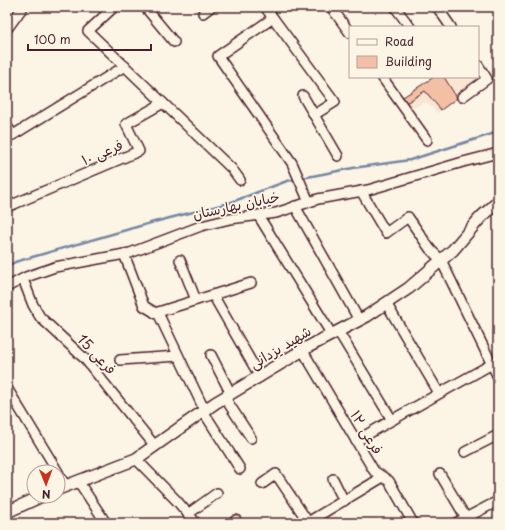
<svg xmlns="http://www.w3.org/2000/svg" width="505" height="530" font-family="'Playpen Sans','Playpen Sans Arabic',sans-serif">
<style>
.built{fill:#f9e5d2}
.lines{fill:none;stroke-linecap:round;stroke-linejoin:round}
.stream{stroke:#7686a2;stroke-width:2.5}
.building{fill:#f3c0a5;stroke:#4a1f2b}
.minor-casing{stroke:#4a1f2b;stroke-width:12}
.tertiary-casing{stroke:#4a1f2b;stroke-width:14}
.minor{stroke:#fcf5e5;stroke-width:9}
.tertiary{stroke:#fcf5e5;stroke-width:11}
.labels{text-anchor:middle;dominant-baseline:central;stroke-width:3.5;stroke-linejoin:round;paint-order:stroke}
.street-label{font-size:14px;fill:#4a1f2b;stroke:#fcf5e5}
</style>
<rect width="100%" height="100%" fill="#fcf5e5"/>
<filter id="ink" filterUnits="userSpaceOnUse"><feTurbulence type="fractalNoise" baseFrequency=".025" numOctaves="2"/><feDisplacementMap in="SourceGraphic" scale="8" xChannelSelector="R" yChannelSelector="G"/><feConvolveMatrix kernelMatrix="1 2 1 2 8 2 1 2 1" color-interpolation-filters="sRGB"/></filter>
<g filter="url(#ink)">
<polygon class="built" points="478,69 485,79 437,113 426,102 410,109 403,97 434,77 478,77"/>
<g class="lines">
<polyline class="stream" points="7,267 15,262 154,222 229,203 287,181 353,168 410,160 498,132"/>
</g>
<polygon class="building" points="434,77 444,77 457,98 441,110 425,91 406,103 403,97"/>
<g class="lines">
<defs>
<g id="minor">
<polyline points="114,7 88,31 232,169 240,180"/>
<polyline points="145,7 174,42"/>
<polyline points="265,7 335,102 314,115"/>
<polyline points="331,7 350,33"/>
<polyline points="395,7 410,27"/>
<polyline points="437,7 451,27"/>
<polyline points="203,13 211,7"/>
<polyline points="273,18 218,56 292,163 309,202"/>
<polyline points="7,29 23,7"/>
<polyline points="382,77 427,140"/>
<polyline points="303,96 338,156"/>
<polyline points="462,97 487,79 478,65"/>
<polyline points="7,126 13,135 125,66"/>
<polyline points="361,191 386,233 408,217 430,249 441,260 498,377"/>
<polyline points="295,206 359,320"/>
<polyline points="7,207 139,151 126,124 163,103"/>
<polyline points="258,215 332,335"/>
<polyline points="124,254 144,306 159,315 202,405 203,411 240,469"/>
<polyline points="180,260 196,300"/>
<polyline points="23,279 33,305 40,317 85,359 155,446"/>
<polyline points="7,287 26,277 55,267 130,253 201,226 230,219 276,213 318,199 368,190 463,162 498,153"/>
<polyline points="213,295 260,377"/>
<polyline points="386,303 439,393"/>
<polyline points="155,313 251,283"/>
<polyline points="338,331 392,420"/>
<polyline points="303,351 374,471 389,481 413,523"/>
<polyline points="211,355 231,394"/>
<polyline points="120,360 178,356"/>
<polyline points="7,388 58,472"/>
<polyline points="225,398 251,438"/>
<polyline points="356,441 392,420 492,364"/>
<polyline points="465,452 498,435"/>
<polyline points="136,459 177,501 196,523"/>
<polyline points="58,473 66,486"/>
<polyline points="440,474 466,518"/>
<polyline points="333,479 344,501"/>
<polyline points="78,481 106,523"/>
<polyline points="262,484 276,474 308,522 383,477"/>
<polyline points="188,514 217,493"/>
<polyline points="233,523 236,520"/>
<polyline points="456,523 498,501"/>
</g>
<g id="tertiary">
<polyline points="58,489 136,459 215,403 308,347 367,316 409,288 453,250 481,217 498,202"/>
<polyline points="7,512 42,496"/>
</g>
</defs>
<use href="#minor" class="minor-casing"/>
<use href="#tertiary" class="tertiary-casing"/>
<use href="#minor" class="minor"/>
<use href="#tertiary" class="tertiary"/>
</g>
</g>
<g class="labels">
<g class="street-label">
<text transform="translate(102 152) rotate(-23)">فرعی ۱۰</text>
<text transform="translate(236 205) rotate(-12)">خیابان بهارستان</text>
<text transform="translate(280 347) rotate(-31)">شهید یزدانی</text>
<text transform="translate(97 354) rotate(47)">فرعی 15</text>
<text transform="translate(367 432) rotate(59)">فرعی ۱۲</text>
</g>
</g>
<rect width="505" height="530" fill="none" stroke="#fcf5e5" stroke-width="24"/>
<rect x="12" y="12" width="481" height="506" fill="none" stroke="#4a1f2b" stroke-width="1.5" filter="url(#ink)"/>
<rect x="349" y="26" width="130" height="52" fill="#fcf5e5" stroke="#b59f9b"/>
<rect x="357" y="39" width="20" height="6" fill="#fcf5e5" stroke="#b59f9b"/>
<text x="385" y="46" font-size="12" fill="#4a1f2b">Road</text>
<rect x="357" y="56" width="20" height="12" fill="#f3c0a5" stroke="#b59f9b"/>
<text x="385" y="66" font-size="12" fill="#4a1f2b">Building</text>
<g transform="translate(46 484) rotate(179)"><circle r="19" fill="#fcf5e5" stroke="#b59f9b"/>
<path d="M0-3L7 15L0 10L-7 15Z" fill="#c8321e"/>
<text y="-6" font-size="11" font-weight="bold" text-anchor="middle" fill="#4a1f2b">N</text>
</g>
<path d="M28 44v6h123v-6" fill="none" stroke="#4a1f2b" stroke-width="2"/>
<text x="34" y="44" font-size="12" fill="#4a1f2b" stroke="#fcf5e5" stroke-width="3" paint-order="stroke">100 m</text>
</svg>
